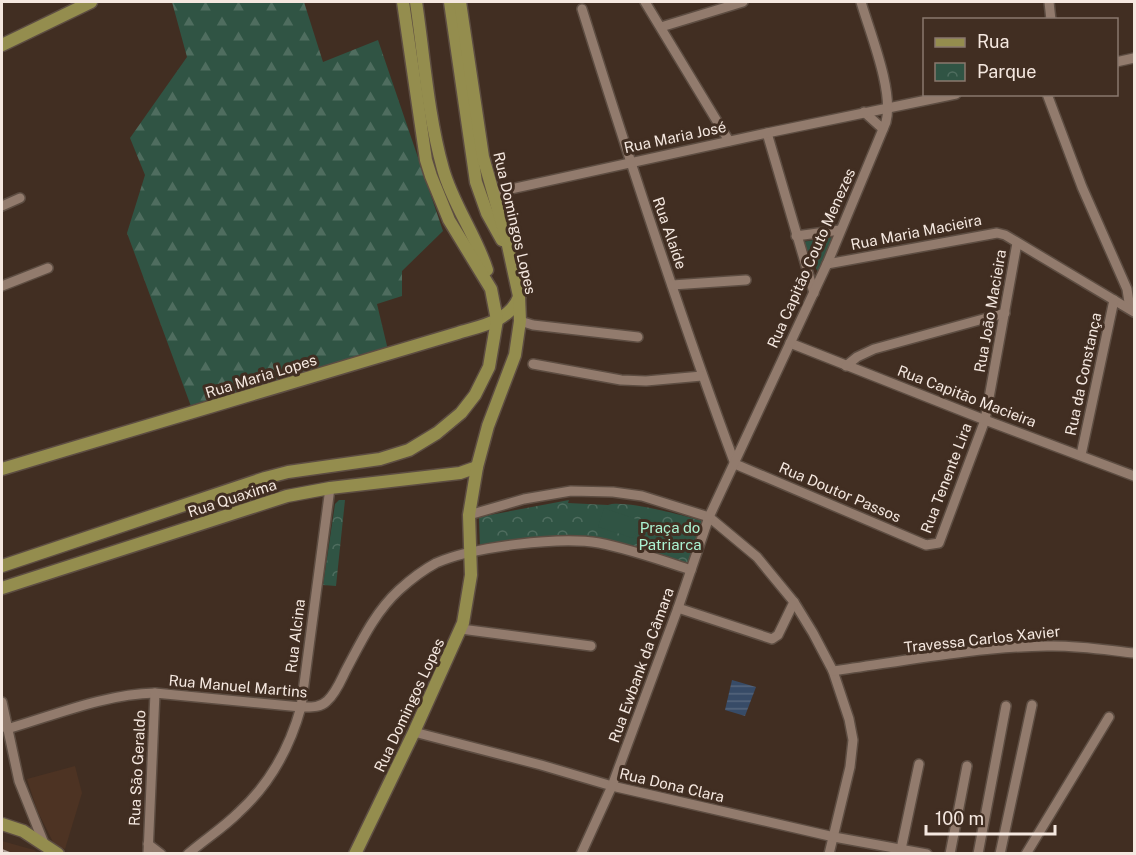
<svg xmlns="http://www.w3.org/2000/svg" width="1136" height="855" font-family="'Public Sans',sans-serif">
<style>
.built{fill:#4d3323}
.forest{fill:url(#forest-firs)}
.park{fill:url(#park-crowns)}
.pitch{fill:#305444}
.water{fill:url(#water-rules)}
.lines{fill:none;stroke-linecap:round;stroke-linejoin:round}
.minor-casing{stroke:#5d4d42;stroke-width:12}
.major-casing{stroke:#5d4d42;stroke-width:15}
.minor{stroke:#927b6d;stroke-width:9}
.major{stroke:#948d4e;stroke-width:12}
.rail{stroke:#af9f96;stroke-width:2;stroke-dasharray:8 8;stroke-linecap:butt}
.labels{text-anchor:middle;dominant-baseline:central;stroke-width:6;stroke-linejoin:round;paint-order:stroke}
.street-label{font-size:15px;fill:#f5e8e0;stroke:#412e22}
.park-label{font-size:15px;fill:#abf2d1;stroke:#412e22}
</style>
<defs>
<pattern id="forest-firs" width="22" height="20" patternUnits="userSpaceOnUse" patternTransform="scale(1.5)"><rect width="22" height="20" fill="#305444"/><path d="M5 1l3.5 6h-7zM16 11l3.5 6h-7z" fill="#4f6d5f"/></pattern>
<pattern id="park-crowns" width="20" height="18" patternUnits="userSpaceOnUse" patternTransform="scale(1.5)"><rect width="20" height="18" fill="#305444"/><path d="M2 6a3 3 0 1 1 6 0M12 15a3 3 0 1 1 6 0" fill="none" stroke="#4f6d5f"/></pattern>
<pattern id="water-rules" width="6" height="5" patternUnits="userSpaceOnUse" patternTransform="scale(1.5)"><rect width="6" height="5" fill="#374b67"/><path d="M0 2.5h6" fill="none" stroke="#55657c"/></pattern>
</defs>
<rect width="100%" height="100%" fill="#412e22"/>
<g class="built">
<polygon points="75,766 82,793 65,849 55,846 37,810 27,779"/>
<polygon points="2,841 34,850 38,853 2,853"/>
</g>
<polygon class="forest" points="172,2 304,2 323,62 378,40 443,231 402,271 402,296 377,304 388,350 192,409 127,233 145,175 130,138 187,57"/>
<g class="park">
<polygon points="834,237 818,272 802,242"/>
<polygon points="339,500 345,500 336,586 323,585 335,504"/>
<path d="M 569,500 L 568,503 L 608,505 C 622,499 686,516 703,521 L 689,566 L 616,543 L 480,549 L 479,517 Z"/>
</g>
<g class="pitch">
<polygon points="604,508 639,520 633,538 598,527"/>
<polygon points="641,517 680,529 673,550 635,538"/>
</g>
<polygon class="water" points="732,680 756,687 745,716 725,710"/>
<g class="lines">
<defs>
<g id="minor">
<polyline points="645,2 729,141"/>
<polyline points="1049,2 1051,20"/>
<path d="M 582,9 C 630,162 679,314 735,464 L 926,545 L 939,543 L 985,420 L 1017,243"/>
<polyline points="661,27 743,2"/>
<polyline points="1116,62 1134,58"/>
<polyline points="1047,94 1082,187 1127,289 1130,309"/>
<polyline points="864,112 883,129"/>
<polyline points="767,133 814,293"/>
<polyline points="493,193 767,133 956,94"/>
<polyline points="2,206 20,198"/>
<polyline points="796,236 840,230"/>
<polyline points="827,264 997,233 1005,235 1134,312"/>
<polyline points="672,285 746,280"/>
<polyline points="2,286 48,268"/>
<polyline points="520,321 533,325 638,337"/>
<polyline points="790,343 985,420 1134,476"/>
<polyline points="533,364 621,380 646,381 702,376"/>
<polyline points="846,366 857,357 874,349 1005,313"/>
<polyline points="1081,455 1114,300"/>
<polyline points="469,515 524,499 571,491 613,492 642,496 709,517 757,557 794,602 813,633 833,671 849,719 853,740 850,767 829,854"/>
<polyline points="678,608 772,639 778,635 794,602"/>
<polyline points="461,629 591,646"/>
<path d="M 833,671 C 904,661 976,647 1047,646 C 1077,645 1106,650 1134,653"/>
<polyline points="2,702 19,781 45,846"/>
<path d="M 7,729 C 55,715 105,694 155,693 L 301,707 C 310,707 320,708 327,701 C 336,693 341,680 346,670 C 361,642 375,612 399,590 C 410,580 423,570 436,563 C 472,547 560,536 599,543 C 630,549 661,560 691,570"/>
<polyline points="414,732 541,765 612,786 834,837 927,854"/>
<polyline points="148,844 161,854"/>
<polyline points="901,849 919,764"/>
<polyline points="148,854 155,693"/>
<path d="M 188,854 C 204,840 223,828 238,813 C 269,785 290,747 301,707 L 330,488"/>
<path d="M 581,854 L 612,786 L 678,608 L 709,517 L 827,264 L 886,122 C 894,91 870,33 861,2"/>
<polyline points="950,854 967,766"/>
<polyline points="978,854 1006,706"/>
<polyline points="1000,854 1032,705"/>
<polyline points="1026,854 1109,717"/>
</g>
<g id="major">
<path d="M 416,2 C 424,56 428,116 443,169 C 453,205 476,235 487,270"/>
<polyline points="450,2 476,182 487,213 502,240"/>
<polyline points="2,45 91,2"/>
<path d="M 2,469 L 458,333 C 480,326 509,322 519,297"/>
<polyline points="2,566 265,478 288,472 380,459 409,450 437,433 461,413 475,395 489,367 497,320 491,289 449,220 431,176 426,160 403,2"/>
<polyline points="2,588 287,496 330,488 460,473 477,467"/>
<polyline points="2,824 23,831 58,854"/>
<polyline points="355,854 414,732 463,623 471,575 469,515 477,467 488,426 515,355 520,321 519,296 507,241 483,157 460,2"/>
</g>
</defs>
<use href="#minor" class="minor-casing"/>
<use href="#major" class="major-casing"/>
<use href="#minor" class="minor"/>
<use href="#major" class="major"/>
<polyline class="rail" points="2,850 12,854"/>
</g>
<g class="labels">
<g class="street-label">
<text transform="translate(675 137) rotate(-12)">Rua Maria José</text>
<text transform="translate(515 223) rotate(77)">Rua Domingos Lopes</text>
<text transform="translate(916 232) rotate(-11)">Rua Maria Macieira</text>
<text transform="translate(670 233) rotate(71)">Rua Alaíde</text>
<text transform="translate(811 258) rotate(-66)">Rua Capitão Couto Menezes</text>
<text transform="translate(990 311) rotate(-80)">Rua João Macieira</text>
<text transform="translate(1083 374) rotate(-78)">Rua da Constança</text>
<text transform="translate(261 376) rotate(-17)">Rua Maria Lopes</text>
<text transform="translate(967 396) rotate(21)">Rua Capitão Macieira</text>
<text transform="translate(946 478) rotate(-69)">Rua Tenente Lira</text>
<text transform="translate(840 492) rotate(23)">Rua Doutor Passos</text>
<text transform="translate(232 498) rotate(-18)">Rua Quaxima</text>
<text transform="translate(295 636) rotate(-83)">Rua Alcina</text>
<text transform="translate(982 639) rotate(-6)">Travessa Carlos Xavier</text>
<text transform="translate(641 665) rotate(-70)">Rua Ewbank da Câmara</text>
<text transform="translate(238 686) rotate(5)">Rua Manuel Martins</text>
<text transform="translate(409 705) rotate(-65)">Rua Domingos Lopes</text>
<text transform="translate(137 768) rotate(-87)">Rua São Geraldo</text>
<text transform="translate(672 785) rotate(13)">Rua Dona Clara</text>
</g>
<g class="park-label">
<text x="670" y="527">Praça do<tspan x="670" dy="17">Patriarca</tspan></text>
</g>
</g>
<rect width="1136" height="855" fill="none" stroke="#f5e8e0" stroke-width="6"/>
<rect x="923" y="18" width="195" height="78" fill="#412e22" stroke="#89786e" stroke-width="1.5"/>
<rect x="935" y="38" width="30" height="9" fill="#948d4e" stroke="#89786e" stroke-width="1.5"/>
<text x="977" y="48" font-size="18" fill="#f5e8e0">Rua</text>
<rect x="935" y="63" width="30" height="18" fill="url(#park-crowns)" stroke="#89786e" stroke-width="1.5"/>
<text x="977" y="78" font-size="18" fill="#f5e8e0">Parque</text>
<path d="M926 825v9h129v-9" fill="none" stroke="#f5e8e0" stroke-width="3"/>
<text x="935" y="825" font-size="18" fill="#f5e8e0" stroke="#412e22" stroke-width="4.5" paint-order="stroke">100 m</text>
</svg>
